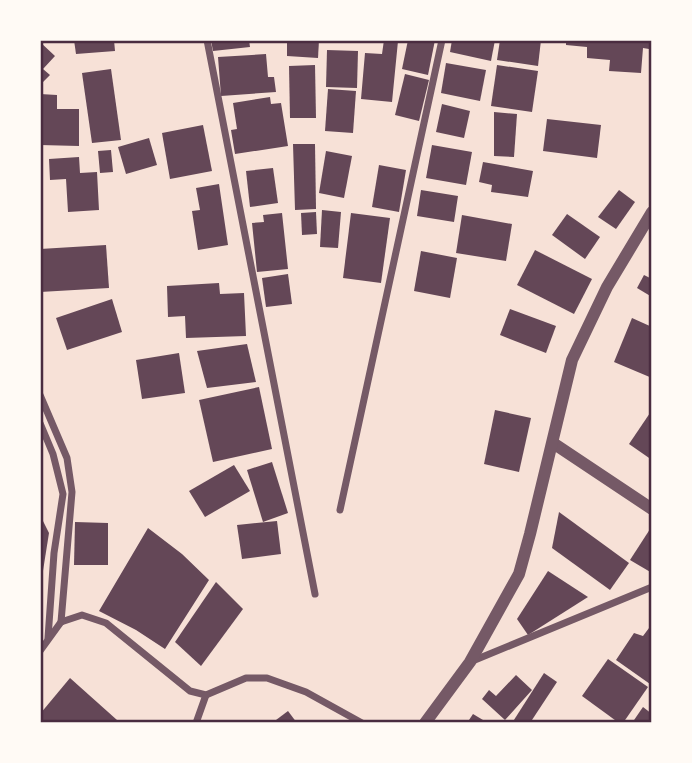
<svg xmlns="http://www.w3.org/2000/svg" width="692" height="763" font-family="'Space Grotesk',sans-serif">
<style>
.building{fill:#644757}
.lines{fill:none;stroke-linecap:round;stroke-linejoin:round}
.minor{stroke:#755966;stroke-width:7}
.tertiary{stroke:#755966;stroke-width:12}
.neatline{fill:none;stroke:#4a2c40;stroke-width:2.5}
</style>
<rect width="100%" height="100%" fill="#f7e1d7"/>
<g class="building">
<polygon points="74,40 114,40 115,51 76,54"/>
<polygon points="211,40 249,40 250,47 213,51"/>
<polygon points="287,40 319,40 318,58 287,56"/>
<polygon points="384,40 398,41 392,102 361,99 365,53 382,54"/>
<polygon points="408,40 435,40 428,75 402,69"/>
<polygon points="452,40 495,40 491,61 450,52"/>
<polygon points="500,40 541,40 538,66 497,60"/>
<polygon points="566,40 649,40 649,49 643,48 641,73 609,71 610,60 587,58 587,47 566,45"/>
<polygon points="40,42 55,56 43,69 50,75 40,85"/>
<polygon points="327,50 358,51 357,88 326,87"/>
<polygon points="266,54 268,77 274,77 276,92 221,96 218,57"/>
<polygon points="446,63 486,70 480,101 441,93"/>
<polygon points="315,65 316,118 290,118 289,66"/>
<polygon points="497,65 538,71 532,112 491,106"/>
<polygon points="111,69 121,140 92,143 82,73"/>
<polygon points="405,74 429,80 419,121 395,115"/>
<polygon points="328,89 356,91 353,133 325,131"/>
<polygon points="40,94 57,95 57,109 79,109 79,146 40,145"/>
<polygon points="270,97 271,104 281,103 288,146 235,154 231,130 237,129 233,103"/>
<polygon points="442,104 470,111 464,138 436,132"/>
<polygon points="494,112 517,114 514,157 494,156"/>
<polygon points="547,119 601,125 597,158 543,151"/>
<polygon points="203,125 212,171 170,179 162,133"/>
<polygon points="149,138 157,165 126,174 118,147"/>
<polygon points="293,144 315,144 316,209 295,210"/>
<polygon points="432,145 472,152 466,185 426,178"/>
<polygon points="111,150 113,172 100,173 98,151"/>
<polygon points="326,151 352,156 344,198 319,193"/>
<polygon points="79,157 80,173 97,172 99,210 68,212 66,179 50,180 49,159"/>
<polygon points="483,162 533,171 528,197 491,192 492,185 479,182"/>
<polygon points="379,165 406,170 399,212 372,207"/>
<polygon points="273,168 278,203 250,207 246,171"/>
<polygon points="219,184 228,245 198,250 192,211 200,210 196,188"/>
<polygon points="421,190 458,196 454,222 417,216"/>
<polygon points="619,190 635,202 616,229 598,217"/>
<polygon points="322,210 341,212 338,248 320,247"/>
<polygon points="316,212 317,234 302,235 301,213"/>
<polygon points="282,213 288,269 257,272 252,223 264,222 263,215"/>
<polygon points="351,213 390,218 381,283 343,278"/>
<polygon points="567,214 600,237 585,259 552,235"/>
<polygon points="462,215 512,224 506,261 456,253"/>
<polygon points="106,245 109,288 40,292 40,249"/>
<polygon points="535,250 592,279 574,314 517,285"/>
<polygon points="421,251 457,258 450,298 414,291"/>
<polygon points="288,274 292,304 266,307 262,278"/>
<polygon points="644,275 652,279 652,297 637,288"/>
<polygon points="219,283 220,294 244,293 246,336 186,338 185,316 168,317 167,286"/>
<polygon points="112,299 122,332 67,350 56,318"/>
<polygon points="510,309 556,326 546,353 500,335"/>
<polygon points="632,318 652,327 652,378 614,362"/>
<polygon points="247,344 256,382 207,388 197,351"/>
<polygon points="179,353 185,393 142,399 136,360"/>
<polygon points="259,387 272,449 213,462 199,400"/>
<polygon points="495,410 531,418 519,472 484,464"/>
<polygon points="652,410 652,460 629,444"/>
<polygon points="272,462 288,513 263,522 247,470"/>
<polygon points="234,465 250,491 205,517 189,491"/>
<polygon points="559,512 629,563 610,590 552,548"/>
<polygon points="40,515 49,533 42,577 40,577"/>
<polygon points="277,521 281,554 242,559 237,525"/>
<polygon points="75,522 108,523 108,565 74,565"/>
<polygon points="652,526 652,573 630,560"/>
<polygon points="148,528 182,554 209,580 165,649 136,630 99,611"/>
<polygon points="548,571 588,597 528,635 517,619"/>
<polygon points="216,582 243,609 201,666 175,642"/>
<polygon points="652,624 652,681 650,684 616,660 634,633 643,636"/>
<polygon points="608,659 648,687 623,723 619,723 582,696"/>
<polygon points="544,673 557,682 530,723 512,723"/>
<polygon points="516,675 532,690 505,720 482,699 489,690 496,696"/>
<polygon points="70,678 117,720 115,723 45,723 40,720 40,714"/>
<polygon points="643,707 652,714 652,723 632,723"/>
<polygon points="288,711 297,723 272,723"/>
<polygon points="473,714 488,723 467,723"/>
</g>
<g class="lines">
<g class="minor">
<polyline points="207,40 315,594"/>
<polyline points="40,395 67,458 72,492 61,622"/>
<polyline points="40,423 53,454 63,494 54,553 48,638"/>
<polyline points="340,510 442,40"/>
<polyline points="40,651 61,622 82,615 106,623 190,691 206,695 246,678 267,678 306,692 362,723"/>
<polyline points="470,662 652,587"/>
<polyline points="196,723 206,695"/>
</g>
<g class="tertiary">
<polyline points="553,443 652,509"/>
<polyline points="425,723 470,662 519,574 530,534 572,360 607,287 652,212"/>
</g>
</g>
<rect width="692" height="763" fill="none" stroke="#fffaf5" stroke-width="84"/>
<rect x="42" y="42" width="608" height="679" class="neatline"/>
</svg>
